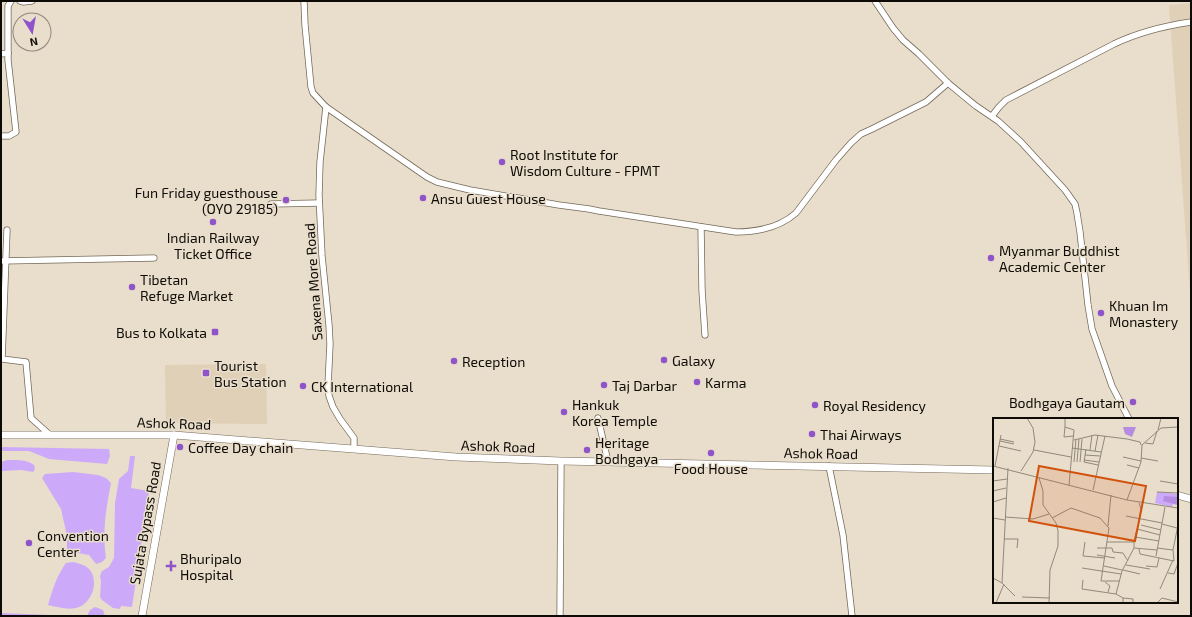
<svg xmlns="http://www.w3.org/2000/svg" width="1192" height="617" font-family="'Exo 2',sans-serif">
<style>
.built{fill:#e0d0b8}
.green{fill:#cdaaf9}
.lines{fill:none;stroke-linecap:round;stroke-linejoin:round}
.minor-casing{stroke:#736959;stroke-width:7}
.tertiary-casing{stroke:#736959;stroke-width:8}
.minor{stroke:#fff;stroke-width:5.5}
.tertiary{stroke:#fff;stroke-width:7}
.poi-dot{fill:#8f54ca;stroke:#e9ddcb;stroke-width:1.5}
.labels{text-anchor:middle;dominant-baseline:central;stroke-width:3;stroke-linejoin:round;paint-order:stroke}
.poi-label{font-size:14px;fill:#0e0b06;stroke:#e9ddcb;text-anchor:start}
.street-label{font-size:14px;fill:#0e0b06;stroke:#e9ddcb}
.inset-road{fill:none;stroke:#91897c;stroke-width:1}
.view{fill:#d2510b;fill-opacity:0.15;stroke:#d2510b;stroke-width:2}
.inset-edge{fill:none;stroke:#0e0b06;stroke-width:2}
</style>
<rect width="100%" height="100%" fill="#e9ddcb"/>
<g class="built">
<polygon points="1191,3 1191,305 1169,5"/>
<polygon points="266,364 267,424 166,423 165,365"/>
</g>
<g class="green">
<polygon points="1,447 109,449 110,456 107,464 49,459 29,451 1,451"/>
<polygon points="130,456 135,456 131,488 149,491 132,607 121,606 120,609 113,608 102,600 100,597 101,581 100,576 102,571 109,567 114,558 115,503 119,479 128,471"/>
<path d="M 7,460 C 16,460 26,459 34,465 L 35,469 L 33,472 L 21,470 L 1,471 L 1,462 Z"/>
<path d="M 73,472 L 98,475 L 106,478 L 111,483 C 106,508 102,533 106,558 L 102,562 L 96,564 L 89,555 L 67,551 L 67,536 L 61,509 L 42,478 L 45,474 Z"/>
<path d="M 73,562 C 78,563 86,565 90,570 C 99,582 92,602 79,607 C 70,611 57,607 48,605 C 52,591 57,575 66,563 Z"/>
<polygon points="95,607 98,608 103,610 105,616 87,616 90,610"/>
<polygon points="1,613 76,616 1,616"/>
</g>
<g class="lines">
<defs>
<g id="minor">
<polyline points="20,1 23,2 32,1"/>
<path d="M 304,1 L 305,25 L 311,87 L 313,93 L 326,107 L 427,177 L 437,182 L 470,190 L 559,205 L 589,209 L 599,211 L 736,232 C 758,232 779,228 796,213 L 836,160 L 851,143 L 861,134 L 872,129 L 926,102 L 948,83"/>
<polyline points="875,1 893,28 903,40 919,54 948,83 976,106 998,121 1021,142 1065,190 1075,204 1077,213 1080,232 1088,305 1092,329 1112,386 1129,419"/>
<polyline points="1,54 8,53"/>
<polyline points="326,107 320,162 319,195 322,256 329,325 330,344 328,386 329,396 333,407 340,419 354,438 354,448"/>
<path d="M 992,116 L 999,107 L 1006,100 L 1114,44 C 1139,32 1164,26 1191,22"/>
<polyline points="1,136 9,136 16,132 8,60 8,6 11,1"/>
<polyline points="271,204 319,203"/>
<polyline points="701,227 702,290 705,335"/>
<polyline points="7,230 2,359 26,362 31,418 50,435"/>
<polyline points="1,261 154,258"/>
<polyline points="598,418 608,462"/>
<polyline points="829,466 843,535 852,616"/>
<polyline points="560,616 561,461"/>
</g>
<g id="tertiary">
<polyline points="1,435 174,435 456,457 561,461 994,470"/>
<polyline points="1177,495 1191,499"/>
<polyline points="142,616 174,435"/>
</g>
</defs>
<use href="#minor" class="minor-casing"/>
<use href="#tertiary" class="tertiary-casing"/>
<use href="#minor" class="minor"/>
<use href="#tertiary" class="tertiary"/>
</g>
<g class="poi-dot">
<circle cx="502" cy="162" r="4"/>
<circle cx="423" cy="198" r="4"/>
<circle cx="286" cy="200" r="4"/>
<circle cx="213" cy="222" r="4"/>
<circle cx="991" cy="258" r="4"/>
<circle cx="132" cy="287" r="4"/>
<circle cx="1101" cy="313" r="4"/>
<rect x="211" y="328" width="8" height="8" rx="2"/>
<circle cx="664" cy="360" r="4"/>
<circle cx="454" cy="361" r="4"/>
<rect x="202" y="369" width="8" height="8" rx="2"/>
<circle cx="697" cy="382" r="4"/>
<circle cx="604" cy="385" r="4"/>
<circle cx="303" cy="386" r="4"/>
<circle cx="1133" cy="402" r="4"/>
<circle cx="815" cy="405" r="4"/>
<circle cx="564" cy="412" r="4"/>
<circle cx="812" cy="434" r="4"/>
<circle cx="180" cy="447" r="4"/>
<circle cx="587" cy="450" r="4"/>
<circle cx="711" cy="453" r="4"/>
<circle cx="29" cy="543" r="4"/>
<path d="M169 560h4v4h4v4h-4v4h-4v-4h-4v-4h4z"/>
</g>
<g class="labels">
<g class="poi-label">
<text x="510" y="154">Root Institute for<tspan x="510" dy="16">Wisdom Culture - FPMT</tspan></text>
<text x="278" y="192" text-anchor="end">Fun Friday guesthouse<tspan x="278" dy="16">(OYO 29185)</tspan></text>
<text x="431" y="198">Ansu Guest House</text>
<text x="213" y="237" text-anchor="middle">Indian Railway<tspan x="213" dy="16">Ticket Office</tspan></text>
<text x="999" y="250">Myanmar Buddhist<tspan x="999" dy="16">Academic Center</tspan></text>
<text x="140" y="279">Tibetan<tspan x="140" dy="16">Refuge Market</tspan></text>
<text x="1109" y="305">Khuan Im<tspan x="1109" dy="16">Monastery</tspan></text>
<text x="207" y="332" text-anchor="end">Bus to Kolkata</text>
<text x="672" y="360">Galaxy</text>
<text x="462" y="361">Reception</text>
<text x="214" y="365">Tourist<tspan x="214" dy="16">Bus Station</tspan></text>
<text x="705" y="382">Karma</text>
<text x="612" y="385">Taj Darbar</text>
<text x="311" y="386">CK International</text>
<text x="1125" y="402" text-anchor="end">Bodhgaya Gautam</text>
<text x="572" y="404">Hankuk<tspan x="572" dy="16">Korea Temple</tspan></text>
<text x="823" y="405">Royal Residency</text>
<text x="820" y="434">Thai Airways</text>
<text x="595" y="442">Heritage<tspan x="595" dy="16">Bodhgaya</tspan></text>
<text x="188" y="447">Coffee Day chain</text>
<text x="711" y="468" text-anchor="middle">Food House</text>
<text x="37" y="535">Convention<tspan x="37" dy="16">Center</tspan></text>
<text x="180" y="558">Bhuripalo<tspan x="180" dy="16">Hospital</tspan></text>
</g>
<g class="street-label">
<text transform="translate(313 282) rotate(-94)">Saxena More Road</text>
<text transform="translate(174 423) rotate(2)">Ashok Road</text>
<text transform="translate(498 446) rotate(2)">Ashok Road</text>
<text transform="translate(821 453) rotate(1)">Ashok Road</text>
<text transform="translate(145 523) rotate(-80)">Sujata Bypass Road</text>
</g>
</g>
<g transform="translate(993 418)">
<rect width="185" height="185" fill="#e9ddcb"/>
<path d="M 164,74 L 185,76 L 185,87 L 180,86 L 179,89 L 162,85 Z" fill="#cdaaf9"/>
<path d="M 130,9 L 143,9 L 139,19 L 132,16 ZM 171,78 L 185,79 L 185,87 L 170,83 Z" fill="#b48de2"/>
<path class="inset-road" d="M 72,0 L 72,9 L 81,12 L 76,67M 72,9 L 71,19 L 80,18M 165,12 L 168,0M 7,21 L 21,24M 81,22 L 102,17 L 134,21 L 147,24 L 148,27M 7,23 L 21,26M 152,25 L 160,26 L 164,13M 6,28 L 28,33M 79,30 L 108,34M 93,31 L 91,44 L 105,47M 41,32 L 78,39M 97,32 L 99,17M 102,33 L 105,17M 92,37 L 107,38M 130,39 L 148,43M 148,40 L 165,43M 91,42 L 106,44M 81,44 L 83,21M 84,44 L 86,21M 87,44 L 89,21M 134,47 L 146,50M 0,48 L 134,82 L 185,90M 2,48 L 8,17M 28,53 L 40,34 L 42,24 L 40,10 L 34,0M 46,60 L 50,73 L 50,87 L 63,105 L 65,113 L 65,128 L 57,152 L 56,185M 0,63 L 14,61M 167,63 L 185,66M 100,72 L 112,18M 0,73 L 13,70M 164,74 L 185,75M 134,82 L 148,44 L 149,27 L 168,10 L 185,9M 0,84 L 13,80M 133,98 L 169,105M 12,99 L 40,101 L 56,96M 0,100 L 12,102M 59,100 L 78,90 L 107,100 L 116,110 L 108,163 L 126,163M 146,103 L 148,91 L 146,85M 169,106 L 184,110M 148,107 L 168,112M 115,108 L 118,77M 142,119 L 166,123M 11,121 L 25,121 L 24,130M 141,123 L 144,111 L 167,117M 92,124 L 90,138 L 112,140M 114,124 L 141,124 L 141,130 L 129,153 L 123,176 L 130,180 L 130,185M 104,130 L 119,130 L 120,134 L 130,135 L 135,143M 141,130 L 164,132M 164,130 L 180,132 L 185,107M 146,131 L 147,136 L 181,143 L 180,132M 104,137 L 122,140M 163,138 L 172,89M 133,147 L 157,151M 111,148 L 129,152M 153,148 L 164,149 L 166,140M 89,150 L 128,156M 130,152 L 147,156M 175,155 L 181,156 L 185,145M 0,160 L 9,165 L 22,178M 90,162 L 89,171 L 123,176M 112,164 L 117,168 L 115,174M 9,165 L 15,50M 167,171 L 180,142M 29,179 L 57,180M 130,180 L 140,181 L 140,185M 3,185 L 11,166M 164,185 L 169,180 L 185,184"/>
<path class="view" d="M 46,48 L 153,68 L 142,123 L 36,103 Z"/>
<rect width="185" height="185" class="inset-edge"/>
</g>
<rect width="1192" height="617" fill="none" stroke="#0e0b06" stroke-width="4"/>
<g transform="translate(32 32) rotate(169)"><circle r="19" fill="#e9ddcb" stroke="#91897c"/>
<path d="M0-3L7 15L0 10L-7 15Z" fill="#8f54ca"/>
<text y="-6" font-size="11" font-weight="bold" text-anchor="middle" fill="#0e0b06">N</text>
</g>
</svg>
